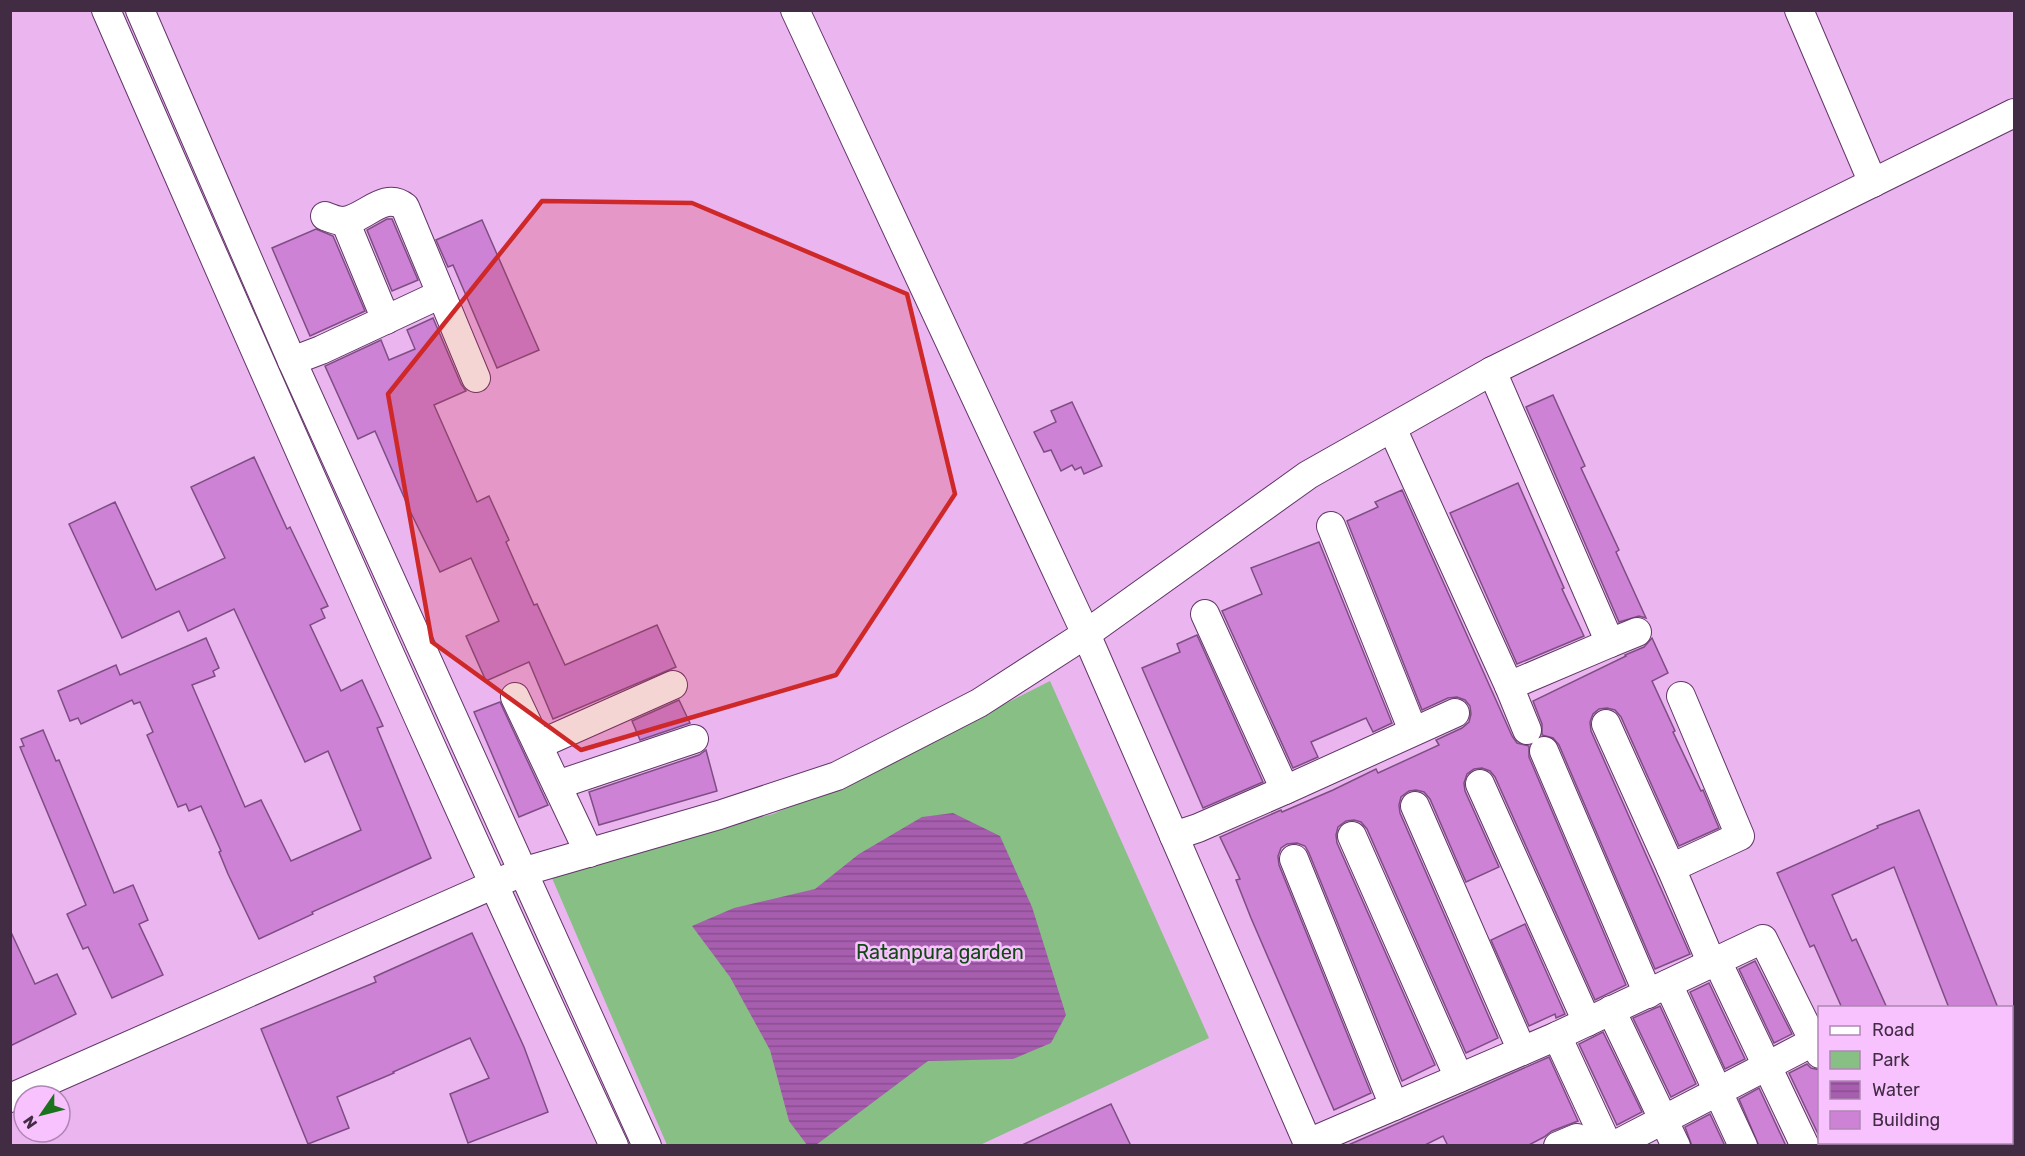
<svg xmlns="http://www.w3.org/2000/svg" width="2025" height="1156" font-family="Rubik,sans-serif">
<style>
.park{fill:#87bf84}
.water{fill:url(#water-rules)}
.building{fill:#cd82d6;stroke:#7e4e83;stroke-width:1.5}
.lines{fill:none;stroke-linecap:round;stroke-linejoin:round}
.minor-casing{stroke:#623568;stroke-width:30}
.minor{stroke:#fff;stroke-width:28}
.marked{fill:#cf2829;fill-opacity:0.2;stroke:#cf2829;stroke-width:4.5;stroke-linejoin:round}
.labels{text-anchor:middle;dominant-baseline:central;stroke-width:5;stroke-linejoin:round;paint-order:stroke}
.park-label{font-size:20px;fill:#104a12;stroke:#f8c2fe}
</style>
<defs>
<pattern id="water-rules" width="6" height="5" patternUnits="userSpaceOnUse" patternTransform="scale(1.5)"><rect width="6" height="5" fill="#a75eaf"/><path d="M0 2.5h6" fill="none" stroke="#8a4e90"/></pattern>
</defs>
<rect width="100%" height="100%" fill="#ebb5f0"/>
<polygon class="park" points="1050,681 1209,1038 980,1145 667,1145 552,878 633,849 773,814 879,768"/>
<polygon class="water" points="953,813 1000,836 1032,907 1066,1015 1051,1043 1013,1059 928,1061 816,1145 807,1145 789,1121 770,1050 730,977 692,926 734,908 815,889 859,854 922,817"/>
<g class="building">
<polygon points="387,219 392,219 418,280 392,291 367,230"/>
<polygon points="482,220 539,350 497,368 453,265 448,267 436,240"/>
<polygon points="316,229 333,236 365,311 310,336 272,248"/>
<polygon points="433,318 461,384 466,391 434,405 477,502 489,496 509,540 506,542 534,605 537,604 565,665 657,625 676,667 553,719 529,662 486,681 466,636 499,621 471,558 440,572 411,513 375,431 358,439 325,366 381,340 389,360 415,349 407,330"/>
<polygon points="1553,395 1585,466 1581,468 1619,550 1616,552 1646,618 1639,616 1619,622 1526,407"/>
<polygon points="1072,402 1102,466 1084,474 1081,467 1075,470 1072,465 1061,471 1051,450 1044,452 1034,432 1056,422 1051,411"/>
<polygon points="254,457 287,529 290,527 328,606 321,609 325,618 310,625 341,691 362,680 383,726 377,728 431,858 312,912 313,914 259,939 228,874 219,852 221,851 201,806 189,811 186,804 178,807 147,735 153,732 140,702 134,704 132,700 81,724 78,718 70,721 58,691 116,665 120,675 206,638 219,668 213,671 215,676 192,685 245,807 261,800 291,861 361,830 328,751 305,762 234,609 188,631 179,611 122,638 69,524 115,502 156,590 225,558 191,487"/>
<polygon points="1518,483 1564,588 1562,589 1584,636 1517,664 1450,513"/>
<polygon points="1402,490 1512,736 1517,743 1529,746 1529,757 1626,985 1595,1000 1495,777 1490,771 1482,768 1474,769 1467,774 1464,783 1465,791 1499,867 1466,882 1430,799 1424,792 1416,790 1409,791 1401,797 1399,805 1400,813 1498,1038 1466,1053 1367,829 1361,822 1354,820 1346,821 1338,827 1336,835 1337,843 1435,1065 1402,1081 1309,853 1305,846 1297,843 1287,844 1281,848 1278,856 1279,865 1371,1093 1334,1110 1251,918 1236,880 1240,879 1220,837 1281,810 1282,812 1333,790 1376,769 1378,773 1439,745 1436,740 1462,728 1469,722 1471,714 1470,706 1465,700 1457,697 1448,698 1422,710 1347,521 1378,507 1375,502"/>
<polygon points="1319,542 1392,723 1373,732 1366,718 1311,742 1318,757 1293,768 1222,611 1262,594 1251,568"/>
<polygon points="1197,635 1263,782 1203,808 1142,668 1180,652 1177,644"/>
<polygon points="1652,638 1668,673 1652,681 1675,731 1673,732 1701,791 1703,790 1719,828 1679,846 1621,717 1615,710 1607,708 1599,709 1593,714 1590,722 1591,731 1690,954 1655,969 1559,745 1553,738 1542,735 1542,724 1533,701 1626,656 1625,655 1644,647"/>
<polygon points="679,700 690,723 640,740 632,721"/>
<polygon points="500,702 548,805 519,817 474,712"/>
<polygon points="43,730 56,761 59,760 114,893 133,885 148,920 139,924 163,975 112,998 88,947 83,949 67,914 86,905 20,747 24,746 21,739"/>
<polygon points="706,750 717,791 599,825 589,792 699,755"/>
<polygon points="1919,810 1930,837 1998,1008 1949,1008 1894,867 1832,895 1852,941 1856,939 1887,1008 1842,1008 1814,945 1810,947 1777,873 1878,828 1877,826"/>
<polygon points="1525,924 1565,1014 1556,1018 1555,1014 1529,1026 1491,940"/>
<polygon points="10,930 35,984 57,974 76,1014 10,1046"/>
<polygon points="472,933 524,1047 548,1112 468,1143 450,1094 489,1078 470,1038 393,1072 394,1073 337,1097 349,1128 308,1144 261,1029 376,982 374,977"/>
<polygon points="1755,961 1792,1034 1774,1043 1739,969"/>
<polygon points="1709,983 1745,1059 1725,1069 1690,992"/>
<polygon points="1660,1006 1696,1084 1671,1097 1633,1018"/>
<polygon points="1603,1032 1642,1112 1617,1125 1579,1044"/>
<polygon points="1549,1057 1578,1121 1552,1131 1544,1137 1527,1146 1448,1146 1443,1136 1423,1146 1346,1146"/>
<polygon points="1807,1064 1811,1068 1820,1070 1820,1138 1789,1073"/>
<polygon points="1759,1088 1786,1146 1759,1146 1739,1099"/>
<polygon points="1111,1104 1131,1146 1020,1146 1100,1109"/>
<polygon points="1710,1114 1725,1146 1692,1146 1685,1127"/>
</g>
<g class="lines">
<defs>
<g id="minor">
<path d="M 106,10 C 272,390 439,770 614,1146"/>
<polyline points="140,10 292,361 647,1146"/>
<polyline points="795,10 1086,634 1309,1146"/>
<polyline points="1799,10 1873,183"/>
<path d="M 325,216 C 330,218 337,221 343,221 C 364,220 384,190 405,207 L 476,378"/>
<polyline points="345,221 386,320"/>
<polyline points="292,361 321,350 441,294"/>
<polyline points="1492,371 1610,643 1637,632"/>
<polyline points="1392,428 1509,686"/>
<polyline points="1331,526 1413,731"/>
<polyline points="1205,614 1285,790 1455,713"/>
<polyline points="1681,696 1740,836 1671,868 1712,964"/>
<polyline points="515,697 589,853"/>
<polyline points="1606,724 1671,868"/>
<polyline points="1527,730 1509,686 1610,643"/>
<polyline points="538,745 673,685"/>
<polyline points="1544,751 1648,994"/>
<polyline points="1480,784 1587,1022"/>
<polyline points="557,785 694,739"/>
<polyline points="1415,806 1522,1051"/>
<polyline points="1174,836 1198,828 1285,790"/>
<polyline points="1352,836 1459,1078"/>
<polyline points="1294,859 1394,1106"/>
<polyline points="1717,961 1805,1146"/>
<polyline points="1668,984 1743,1146"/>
<polyline points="1611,1010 1676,1146"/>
<polyline points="1557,1036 1608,1146"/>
<polyline points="10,1098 522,872 719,815 837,776 979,703 1086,634 1308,475 1492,371 2014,113"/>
<polyline points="2012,1114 2014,1112"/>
<polyline points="1864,1142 1866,1146"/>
<polyline points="1308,1143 1557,1036 1763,939 1820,1054"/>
<polyline points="1558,1146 1577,1138 1581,1146"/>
<polyline points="1613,1146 1813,1042"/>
<polyline points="1953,1146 1958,1142"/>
</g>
</defs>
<use href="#minor" class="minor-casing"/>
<use href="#minor" class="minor"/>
</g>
<path class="marked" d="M 542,201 L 692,203 L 907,294 L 955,494 L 836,675 L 581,750 L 432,642 L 388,394 Z"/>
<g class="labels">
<g class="park-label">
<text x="940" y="952">Ratanpura garden</text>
</g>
</g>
<rect width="2025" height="1156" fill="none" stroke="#412c43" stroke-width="24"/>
<rect x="1818" y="1006" width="195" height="138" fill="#f8c2fe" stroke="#af86b3" stroke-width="1.5"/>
<rect x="1830" y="1026" width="30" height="9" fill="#ffffff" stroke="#af86b3" stroke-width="1.5"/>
<text x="1872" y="1036" font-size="18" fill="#412c43">Road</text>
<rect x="1830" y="1051" width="30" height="18" fill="#87bf84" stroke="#af86b3" stroke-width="1.5"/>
<text x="1872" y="1066" font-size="18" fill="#412c43">Park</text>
<rect x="1830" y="1081" width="30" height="18" fill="url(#water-rules)" stroke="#af86b3" stroke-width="1.5"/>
<text x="1872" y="1096" font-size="18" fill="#412c43">Water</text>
<rect x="1830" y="1111" width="30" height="18" fill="#cd82d6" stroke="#af86b3" stroke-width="1.5"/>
<text x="1872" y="1126" font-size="18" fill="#412c43">Building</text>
<g transform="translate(42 1114) rotate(235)"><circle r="28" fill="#f8c2fe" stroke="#af86b3" stroke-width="1.5"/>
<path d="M0-4.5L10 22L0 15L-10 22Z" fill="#1b721d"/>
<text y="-9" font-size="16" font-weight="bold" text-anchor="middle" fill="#412c43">N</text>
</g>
</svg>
